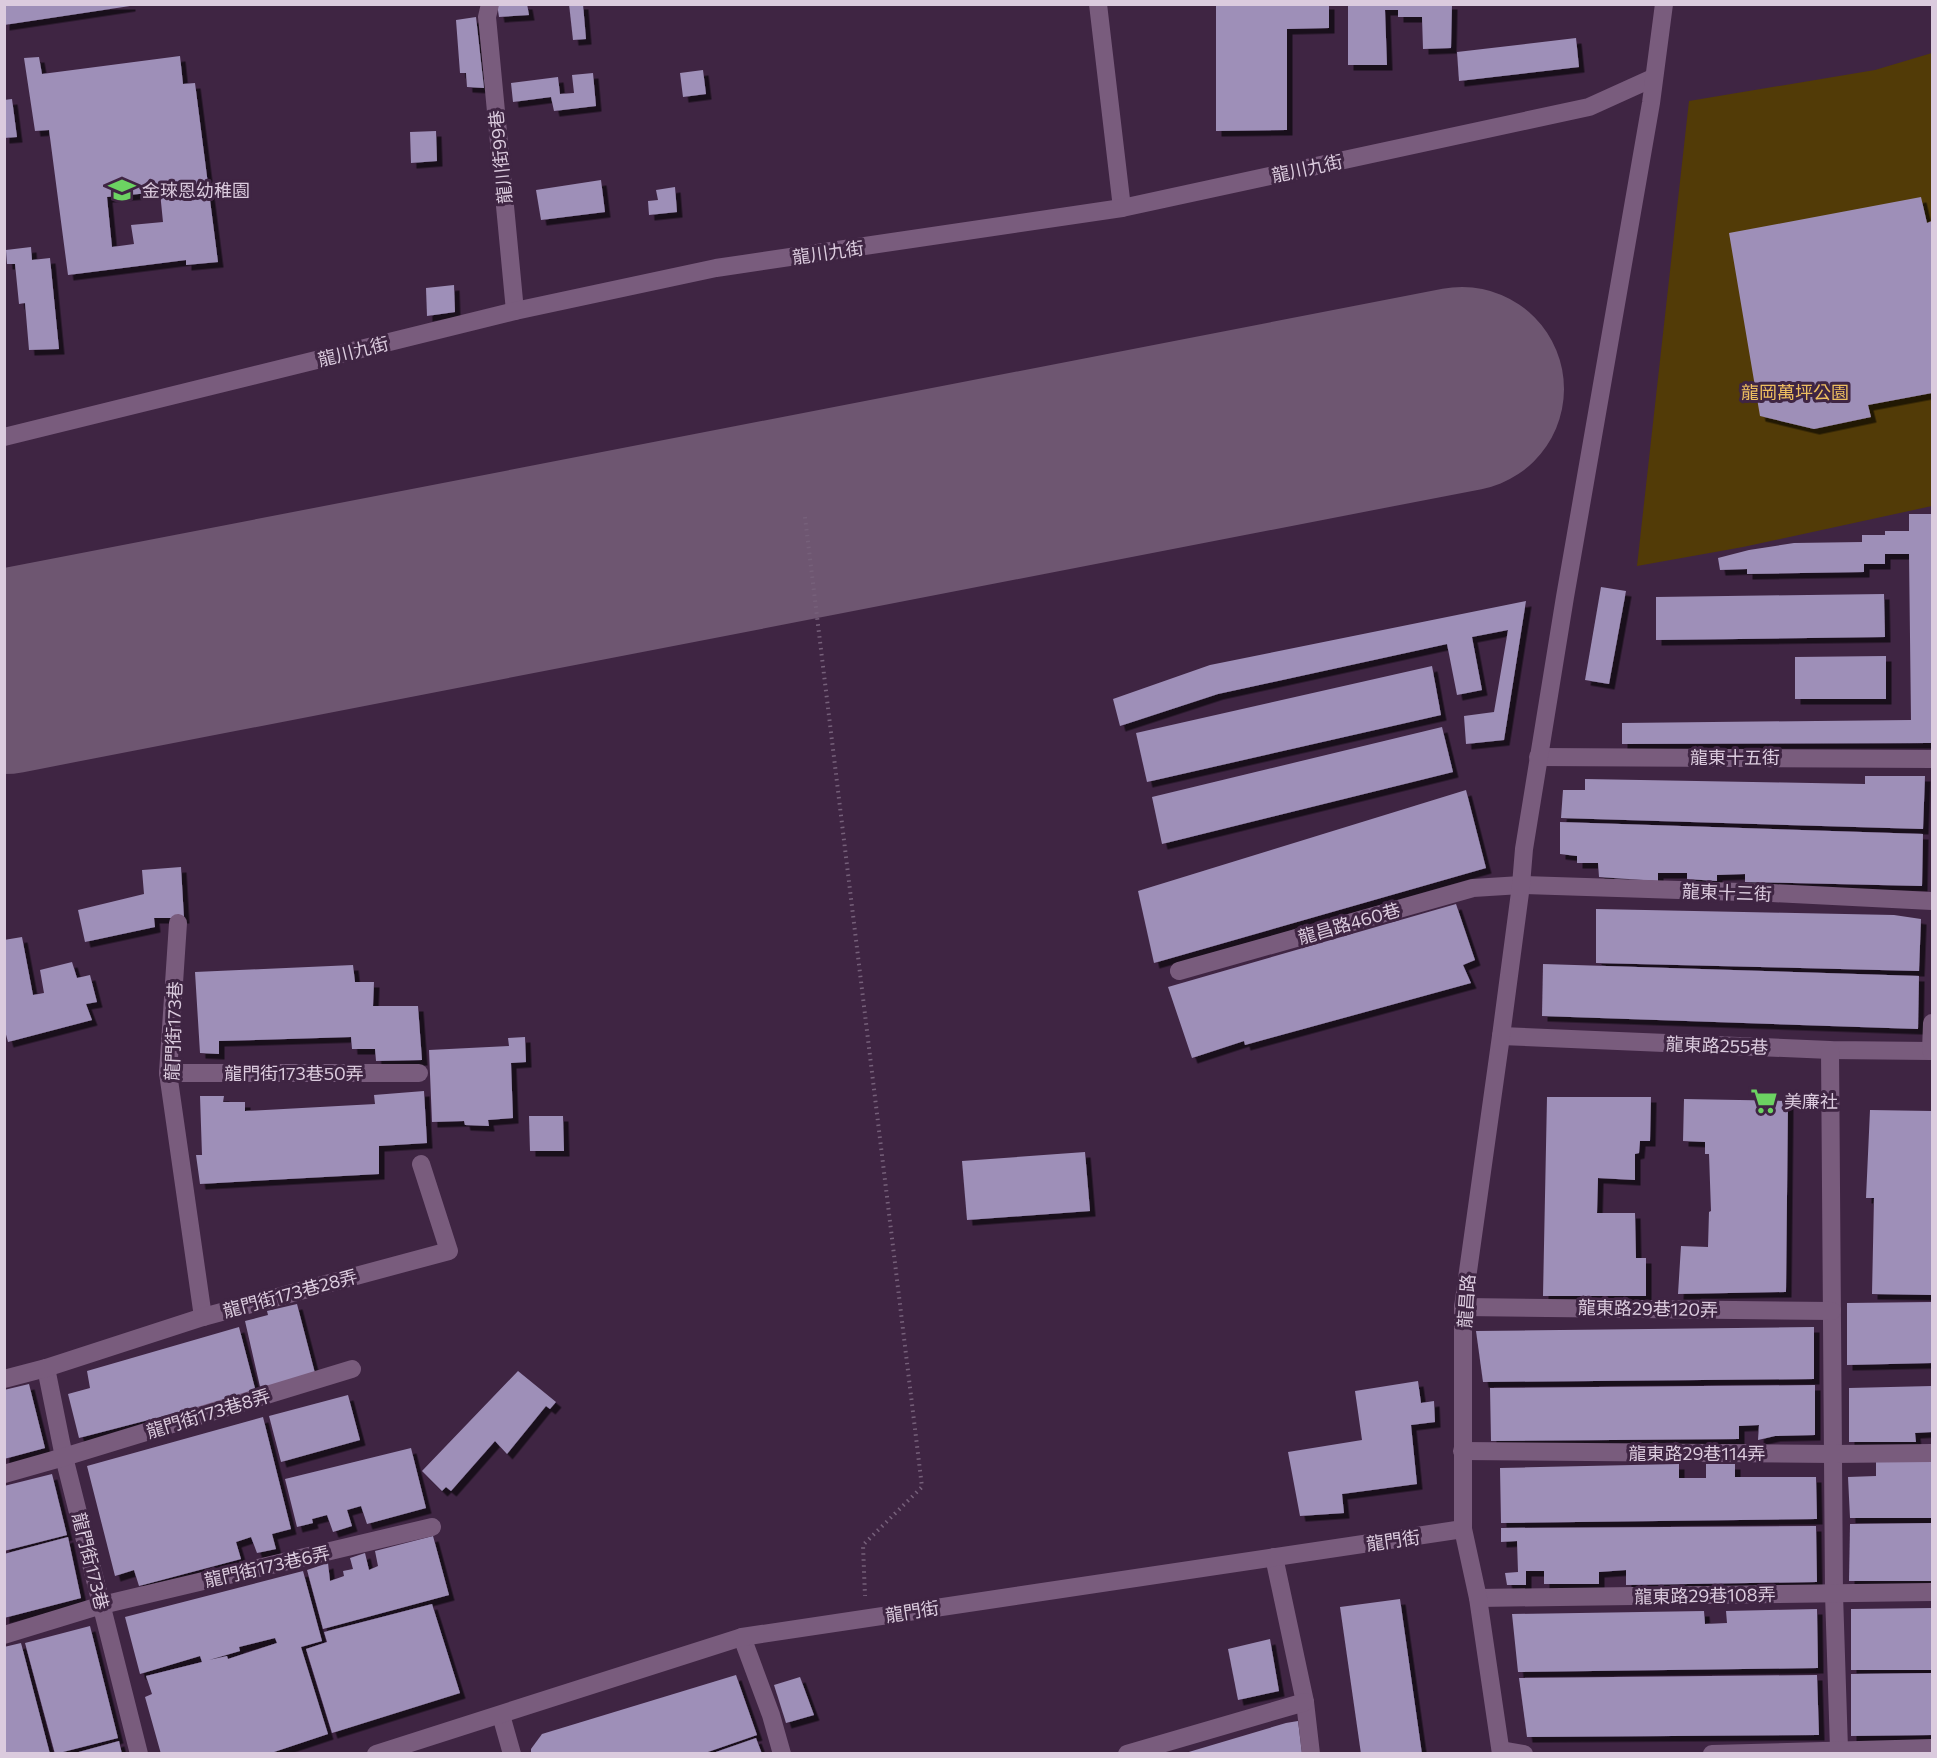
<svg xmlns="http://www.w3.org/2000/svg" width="1937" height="1758" font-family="Commissioner,'Noto Sans TC',sans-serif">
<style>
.green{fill:#523b07}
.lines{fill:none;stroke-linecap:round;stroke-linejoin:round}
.runway{stroke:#6e5671;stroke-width:204}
.building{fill:#9e8fb8;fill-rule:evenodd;filter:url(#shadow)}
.path{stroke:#76607a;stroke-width:4;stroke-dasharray:1.5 4.5;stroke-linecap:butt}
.minor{stroke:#795c7d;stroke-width:18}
.labels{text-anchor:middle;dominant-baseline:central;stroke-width:6;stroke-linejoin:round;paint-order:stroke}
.street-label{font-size:18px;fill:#dbcbde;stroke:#3f2543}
.poi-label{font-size:18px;fill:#dbcbde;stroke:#3f2543;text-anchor:start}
.park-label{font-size:18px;fill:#eebe60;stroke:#3f2543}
</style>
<defs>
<filter id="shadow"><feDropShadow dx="5.5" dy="5.5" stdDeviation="0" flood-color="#0009"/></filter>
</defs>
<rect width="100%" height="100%" fill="#3f2543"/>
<polygon class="green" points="1932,53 1932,506 1743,547 1637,566 1689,101 1875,70"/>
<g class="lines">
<polyline class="runway" points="4,672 1462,389"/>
</g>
<g class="building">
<polygon points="4,4 130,4 130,6 4,25"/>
<polygon points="497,4 527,4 529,15 499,17"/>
<polygon points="569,4 583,4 586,39 573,40"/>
<polygon points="1216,4 1329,4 1329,28 1287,29 1287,130 1216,131"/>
<polygon points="1348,4 1452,4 1451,48 1423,49 1422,17 1398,17 1398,10 1385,10 1387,65 1348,65"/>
<polygon points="476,17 484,88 467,87 466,73 460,73 456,20"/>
<polygon points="1576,38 1579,67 1459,81 1457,52"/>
<path d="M 180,56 L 183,84 L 195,83 L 218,262 L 186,265 L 186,260 L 68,275 L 49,130 L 35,131 L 24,58 L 39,57 L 42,74 ZM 160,192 L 163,222 L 131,225 L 134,244 L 112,247 L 107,197 Z"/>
<polygon points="703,70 706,94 683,97 680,73"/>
<polygon points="593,73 596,106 554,111 551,97 513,102 511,83 558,77 560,94 574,93 572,75"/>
<polygon points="12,99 17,137 4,138 4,100"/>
<polygon points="436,131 437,161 411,163 410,132"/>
<polygon points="601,180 605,212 541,220 536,190"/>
<polygon points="675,187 677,212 649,215 648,201 658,200 656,190"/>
<polygon points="1921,197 1927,223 1932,221 1932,393 1868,405 1871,417 1814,429 1760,416 1729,233"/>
<polygon points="31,247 32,260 50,258 59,349 29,350 25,303 19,304 15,264 7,264 6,250"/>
<polygon points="454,285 455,312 427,316 426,288"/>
<polygon points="1909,514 1932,514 1932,743 1622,744 1622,723 1911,720 1909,554 1885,554 1885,564 1864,564 1864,572 1747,574 1747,569 1720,570 1718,558 1749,550 1794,543 1862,542 1862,535 1885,535 1885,531 1909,531"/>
<polygon points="1601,587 1626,591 1609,684 1585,680"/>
<polygon points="1884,594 1885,637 1656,640 1656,597"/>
<polygon points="1526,601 1504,740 1466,744 1464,716 1494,712 1508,630 1472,637 1482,690 1457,695 1447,644 1218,694 1120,726 1113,699 1210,665"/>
<polygon points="1886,656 1886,699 1795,699 1795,657"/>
<polygon points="1432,666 1441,715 1147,782 1136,733"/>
<polygon points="1442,727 1453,772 1162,844 1152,797"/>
<polygon points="1865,776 1925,776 1923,829 1561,818 1563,790 1585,790 1585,779 1865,784"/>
<polygon points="1466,790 1486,868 1154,963 1138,891"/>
<polygon points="1560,822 1923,834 1922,886 1745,882 1745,874 1717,875 1717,881 1687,879 1687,873 1658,873 1658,881 1599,877 1598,863 1577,863 1577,856 1560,854"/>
<polygon points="181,867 184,918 154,918 155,927 85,942 78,910 144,894 142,870"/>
<polygon points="1456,904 1475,960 1463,965 1471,983 1245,1045 1244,1041 1192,1058 1168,987"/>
<polygon points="1596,909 1894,915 1921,919 1919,971 1596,963"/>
<polygon points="22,937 33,995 44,993 40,970 72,962 77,978 90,975 97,1002 86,1004 92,1020 8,1042 4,1027 4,940"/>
<polygon points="1543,964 1919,976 1918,1029 1542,1016"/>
<polygon points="353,965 355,982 374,982 373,1006 418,1006 422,1060 376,1061 375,1049 352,1049 351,1037 219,1041 219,1054 200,1053 195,972"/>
<polygon points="525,1037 526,1062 511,1063 513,1118 488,1120 489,1126 465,1125 464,1121 432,1122 429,1050 509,1046 508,1038"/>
<polygon points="424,1091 427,1143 379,1146 379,1174 200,1184 196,1155 202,1155 200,1096 224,1096 223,1102 245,1102 245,1111 375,1104 374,1095"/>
<polygon points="1547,1097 1651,1097 1650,1141 1640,1141 1639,1153 1635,1154 1635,1180 1598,1178 1597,1213 1635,1213 1636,1258 1646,1258 1646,1296 1543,1296"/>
<polygon points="1684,1099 1788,1101 1786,1292 1678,1294 1681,1246 1708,1247 1709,1212 1711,1211 1709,1154 1705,1154 1705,1142 1683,1141"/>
<polygon points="1870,1110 1932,1111 1932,1295 1872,1294 1874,1198 1866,1198"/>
<polygon points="529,1116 563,1116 564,1151 530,1151"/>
<polygon points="1085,1152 1090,1211 967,1220 962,1161"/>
<polygon points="1932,1302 1932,1363 1847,1365 1847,1303"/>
<polygon points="297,1304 316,1377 261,1391 245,1321 268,1315 267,1311"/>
<polygon points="239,1327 256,1392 79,1438 68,1394 90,1388 87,1371"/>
<polygon points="1814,1327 1814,1379 1483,1382 1476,1331"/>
<polygon points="518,1371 556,1402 550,1409 546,1406 507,1454 495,1441 451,1491 446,1487 442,1491 422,1471"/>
<polygon points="1418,1381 1421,1403 1434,1401 1435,1422 1411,1425 1417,1484 1342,1494 1344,1513 1300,1516 1288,1452 1362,1440 1355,1391"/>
<polygon points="29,1384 45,1448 4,1459 4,1390"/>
<polygon points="1815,1385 1815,1435 1775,1436 1758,1440 1759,1425 1739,1426 1739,1439 1491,1441 1490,1388"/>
<polygon points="1932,1386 1932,1432 1915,1433 1916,1442 1849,1442 1849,1388"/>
<polygon points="348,1395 360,1440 281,1462 269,1416"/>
<polygon points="263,1417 291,1529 272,1534 276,1549 257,1553 251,1537 236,1542 241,1559 139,1586 134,1570 115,1576 87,1466"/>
<polygon points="411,1448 426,1508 367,1524 361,1506 347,1510 352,1526 333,1532 327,1515 312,1519 313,1523 297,1527 285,1479"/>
<polygon points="1932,1461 1932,1518 1850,1518 1848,1477 1876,1476 1876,1462"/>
<polygon points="1679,1464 1679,1478 1706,1478 1706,1464 1735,1464 1735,1477 1816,1477 1817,1519 1501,1523 1500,1468"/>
<polygon points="52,1474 67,1535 4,1551 4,1486"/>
<polygon points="1932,1523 1932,1581 1849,1581 1850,1524"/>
<polygon points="1816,1526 1817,1582 1626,1585 1626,1570 1599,1572 1599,1584 1544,1584 1544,1571 1526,1571 1526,1585 1507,1585 1505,1573 1518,1572 1517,1541 1501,1542 1501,1528"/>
<polygon points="433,1536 449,1595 323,1629 307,1570 328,1563 330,1581 344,1576 343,1571 353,1569 350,1558 365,1553 369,1570 378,1566 375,1551"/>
<polygon points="68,1537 81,1598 4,1618 4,1554"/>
<path d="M 303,1571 L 322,1641 L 301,1647 L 328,1734 L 268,1754 L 161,1754 L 145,1697 L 152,1694 L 146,1676 L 202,1662 L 200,1656 L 140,1674 L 125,1617 ZM 275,1638 L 277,1643 L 228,1659 L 227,1656 L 209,1660 L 240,1651 L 239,1647 Z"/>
<polygon points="1400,1599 1422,1754 1361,1754 1340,1607"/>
<polygon points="432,1604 460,1693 332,1733 306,1649 327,1642 324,1632"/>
<polygon points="1932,1608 1932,1670 1851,1670 1851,1609"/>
<polygon points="1817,1609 1818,1668 1518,1672 1512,1614 1704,1611 1705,1624 1727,1623 1726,1611"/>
<polygon points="90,1626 118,1738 55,1754 25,1643"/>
<polygon points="1270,1639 1279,1691 1238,1700 1228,1649"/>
<polygon points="21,1643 50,1754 4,1754 4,1647"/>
<polygon points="1932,1673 1932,1735 1851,1736 1851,1674"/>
<polygon points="736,1675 757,1735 702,1754 531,1754 531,1749 542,1734"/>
<polygon points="1817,1675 1819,1735 1527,1737 1519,1678"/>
<polygon points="800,1677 814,1715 786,1723 774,1685"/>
<polygon points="1298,1721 1302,1754 1182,1754 1286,1723"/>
<polygon points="756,1738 762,1754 713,1754 713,1753"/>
<polygon points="119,1741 122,1754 75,1754 75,1753"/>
</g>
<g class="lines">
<polyline class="path" points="805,517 922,1487 863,1545 865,1596"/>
<g class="minor">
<polyline points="490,4 487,17 515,311"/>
<polyline points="1098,4 1122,208"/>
<polyline points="4,437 515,311 716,268 1122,208 1589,107 1653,78"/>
<polyline points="1538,757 1932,759"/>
<polyline points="178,923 168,1073 203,1317"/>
<polyline points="1179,971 1473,888 1521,885 1772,893 1932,901"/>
<polyline points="1501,1036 1830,1050 1932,1051"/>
<polyline points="1830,1050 1834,1594 1839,1749"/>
<polyline points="1931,1051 1932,1023"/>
<polyline points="168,1073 419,1073"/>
<polyline points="1463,1307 1832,1311"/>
<polyline points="46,1368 64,1457 139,1754"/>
<polyline points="4,1379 46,1368 203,1317 449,1251 421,1164"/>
<polyline points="1462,1451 1833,1454 1932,1453"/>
<polyline points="4,1474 64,1457 352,1369"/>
<polyline points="1274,1557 1305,1702 1311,1754"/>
<polyline points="1478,1598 1932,1592"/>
<polyline points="4,1635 102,1605 432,1527"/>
<polyline points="742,1637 771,1715 782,1754"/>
<polyline points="501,1715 512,1754"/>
<polyline points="1501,1750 1524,1754"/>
<polyline points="376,1754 742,1637 1463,1529"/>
<polyline points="1127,1754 1305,1702"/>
<polyline points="1501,1754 1478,1598 1463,1529 1463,1307 1501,1036 1521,885 1524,849 1565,597 1651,103 1664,4"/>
<polyline points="1712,1754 1932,1748"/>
</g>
</g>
<defs>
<symbol id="school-bare" viewBox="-9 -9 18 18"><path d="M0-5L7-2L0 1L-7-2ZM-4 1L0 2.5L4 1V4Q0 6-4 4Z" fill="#6cd362" stroke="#3f2543" stroke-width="2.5" paint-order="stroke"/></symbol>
<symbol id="supermarket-bare" viewBox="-9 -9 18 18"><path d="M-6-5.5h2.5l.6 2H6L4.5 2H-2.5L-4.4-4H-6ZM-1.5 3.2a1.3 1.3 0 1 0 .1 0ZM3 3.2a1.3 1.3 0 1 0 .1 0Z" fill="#6cd362" stroke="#3f2543" stroke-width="2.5" paint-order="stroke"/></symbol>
</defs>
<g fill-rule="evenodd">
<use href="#school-bare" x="103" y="171" width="38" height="38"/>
<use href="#supermarket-bare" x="1745" y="1082" width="38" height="38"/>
</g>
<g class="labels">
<g class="street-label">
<text transform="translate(500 157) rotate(-96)">龍川街99巷</text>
<text transform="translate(1307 168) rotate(-12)">龍川九街</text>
<text transform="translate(828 252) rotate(-8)">龍川九街</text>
<text transform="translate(353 351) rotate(-14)">龍川九街</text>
<text x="1735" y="757">龍東十五街</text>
<text transform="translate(1727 892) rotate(2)">龍東十三街</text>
<text transform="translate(1349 923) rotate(-16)">龍昌路460巷</text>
<text transform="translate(173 1031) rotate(-88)">龍門街173巷</text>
<text transform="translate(1717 1045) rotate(2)">龍東路255巷</text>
<text x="294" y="1073">龍門街173巷50弄</text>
<text transform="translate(290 1293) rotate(-15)">龍門街173巷28弄</text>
<text transform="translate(1466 1301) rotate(-86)">龍昌路</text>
<text transform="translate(1648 1308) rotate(1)">龍東路29巷120弄</text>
<text transform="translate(208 1413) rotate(-17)">龍門街173巷8弄</text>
<text x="1697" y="1453">龍東路29巷114弄</text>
<text transform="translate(1393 1540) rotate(-8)">龍門街</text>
<text transform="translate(91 1561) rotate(76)">龍門街173巷</text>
<text transform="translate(267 1566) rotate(-13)">龍門街173巷6弄</text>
<text transform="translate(1705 1595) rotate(-1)">龍東路29巷108弄</text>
<text transform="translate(912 1611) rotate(-9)">龍門街</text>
</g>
<g class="poi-label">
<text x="142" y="190">金琜恩幼稚園</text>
<text x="1784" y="1101">美廉社</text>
</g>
<g class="park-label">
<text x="1795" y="392">龍岡萬坪公園</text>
</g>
</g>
<rect width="1937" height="1758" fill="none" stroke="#dbcbde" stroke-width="12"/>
</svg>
